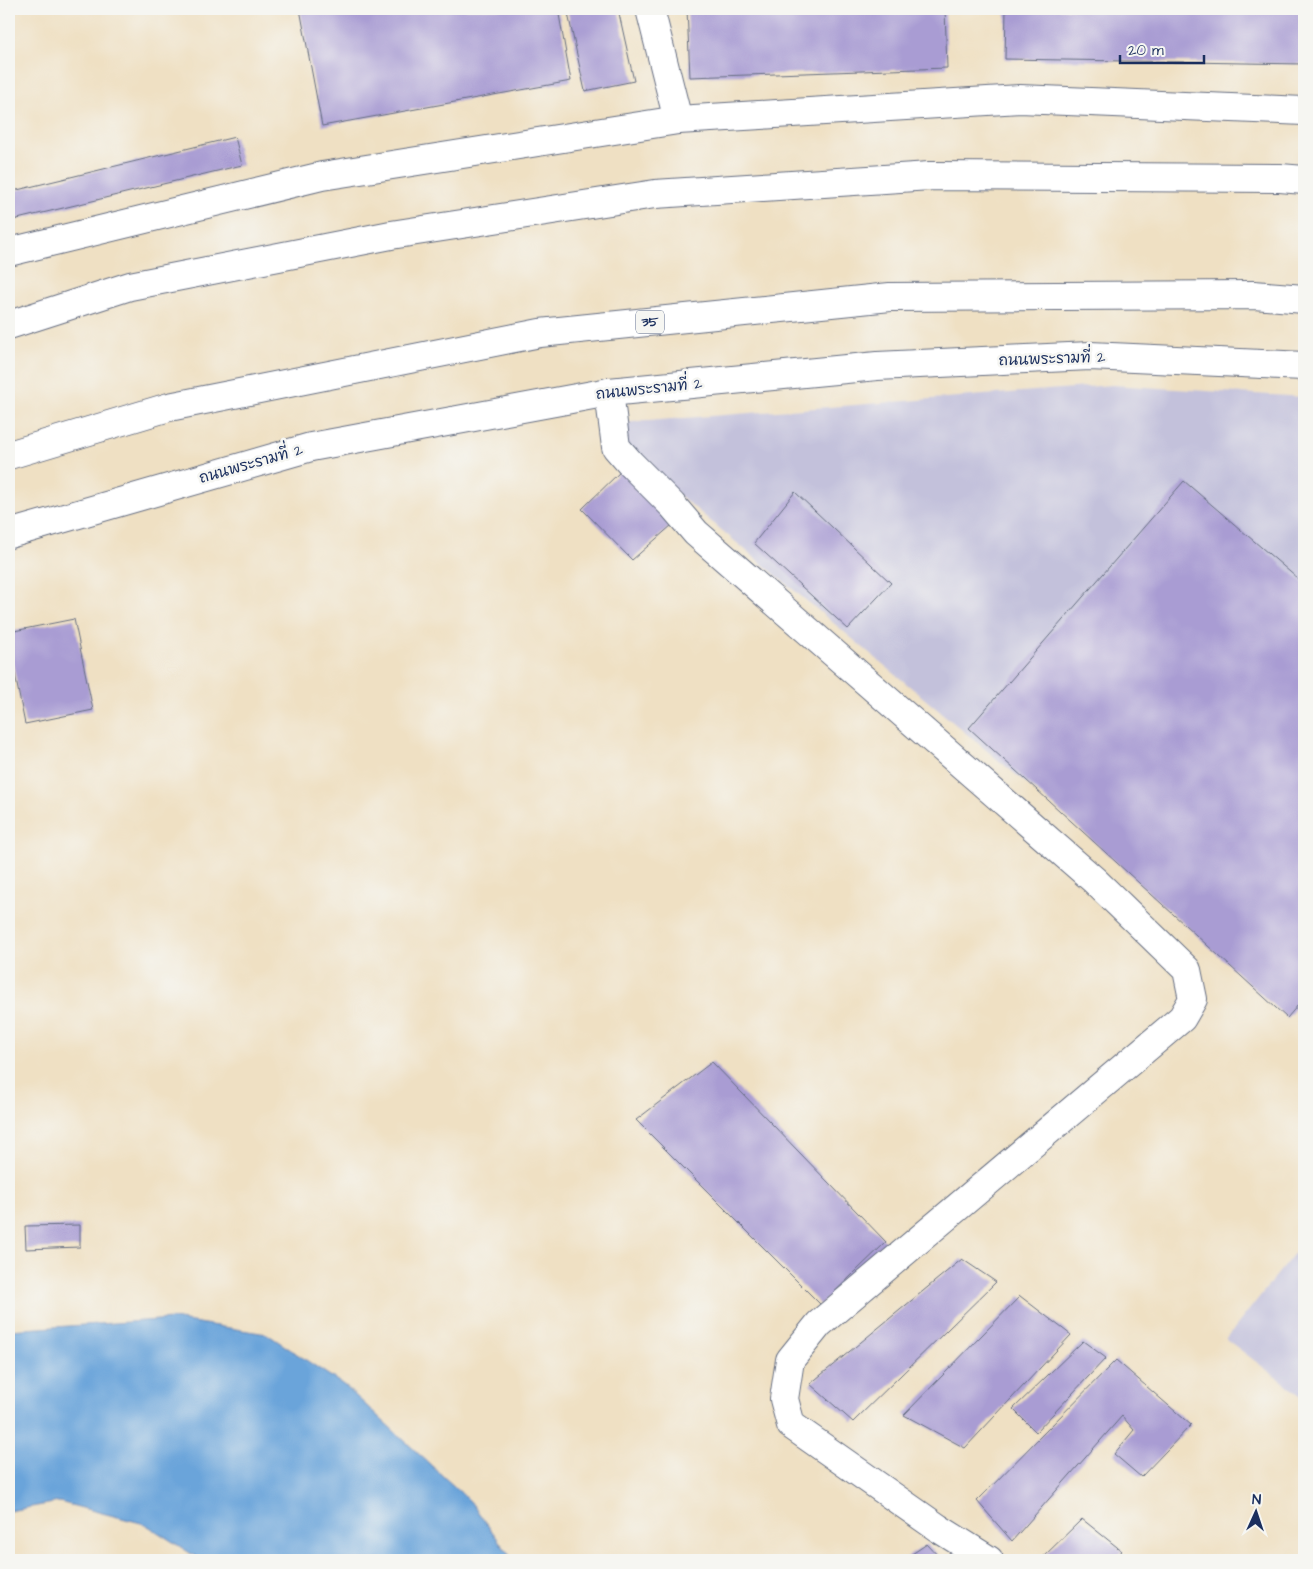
<svg xmlns="http://www.w3.org/2000/svg" width="1313" height="1569" font-family="'Architects Daughter','Playpen Sans Thai',sans-serif">
<style>
.industrial{fill:#c3c1db}
.water{fill:#6ba4da;stroke:#436a9c}
.building{fill:#a99cd3}
.lines{fill:none;stroke-linecap:round;stroke-linejoin:round}
.street-casing{stroke:#656d81;stroke-width:30}
.secondary-casing{stroke:#656d81;stroke-width:30}
.highway-casing{stroke:#656d81;stroke-width:30}
.street{stroke:#fff;stroke-width:28}
.secondary{stroke:#fff;stroke-width:28}
.highway{stroke:#fff;stroke-width:28}
.labels{text-anchor:middle;dominant-baseline:central;stroke-width:5;stroke-linejoin:round;paint-order:stroke}
.shield{fill:#f6f6f2;stroke:#5d6b8a;stroke-width:1}
.shield-label{font-size:14px;font-weight:bold;fill:#1b2f5e}
.street-label{font-size:15px;fill:#1b2f5e;stroke:#f6f6f2}
</style>
<rect width="100%" height="100%" fill="#f6f6f2"/>
<filter id="ink" filterUnits="userSpaceOnUse"><feTurbulence type="fractalNoise" baseFrequency=".02" numOctaves="2"/><feDisplacementMap in="SourceGraphic" scale="10" xChannelSelector="R" yChannelSelector="G"/><feConvolveMatrix kernelMatrix="1 2 1 2 8 2 1 2 1" color-interpolation-filters="sRGB"/></filter>
<filter id="wash" filterUnits="userSpaceOnUse"><feTurbulence type="fractalNoise" baseFrequency=".0096" numOctaves="4" result="noise"/><feDisplacementMap in="SourceGraphic" scale="20" xChannelSelector="R" yChannelSelector="G"/><feGaussianBlur stdDeviation="1.12" result="paint"/><feColorMatrix in="noise" values="0 0 0 0 0 0 0 0 0 0 0 0 0 0 0 0 0 1.4 0 .05"/><feComposite in="paint" operator="in"/></filter>
<g filter="url(#wash)">
<rect width="100%" height="100%" fill="#efe0c3"/>
<g class="industrial">
<polygon points="1112,385 1304,397 1304,1014 595,425"/>
<polygon points="1304,1241 1304,1398 1226,1339"/>
</g>
<polygon class="water" points="173,1319 267,1334 345,1386 470,1501 513,1560 201,1560 145,1524 59,1502 9,1511 9,1330"/>
<g id="blocks">
<g class="building">
<polygon points="300,9 558,9 571,81 322,126"/>
<polygon points="567,9 618,9 634,81 585,91"/>
<polygon points="687,9 945,9 947,68 690,77"/>
<polygon points="1006,9 1304,9 1304,64 1005,59"/>
<polygon points="235,137 242,165 9,221 9,192"/>
<polygon points="623,469 680,518 632,560 582,509"/>
<polygon points="1184,481 1304,584 1304,998 1287,1018 969,728"/>
<polygon points="795,492 891,583 848,629 754,543"/>
<polygon points="74,619 93,710 25,724 9,645 9,632"/>
<polygon points="712,1062 886,1242 821,1305 636,1120"/>
<polygon points="80,1225 80,1247 26,1249 25,1226"/>
<polygon points="962,1259 996,1282 853,1422 810,1384"/>
<polygon points="1020,1296 1071,1335 965,1448 904,1415"/>
<polygon points="1083,1341 1106,1358 1036,1432 1013,1409"/>
<polygon points="1116,1360 1191,1425 1141,1477 1114,1454 1134,1430 1122,1416 1012,1541 977,1501"/>
<polygon points="1082,1519 1122,1551 1112,1560 1040,1560"/>
<polygon points="927,1544 942,1560 903,1560"/>
</g>
</g>
</g>
<g filter="url(#ink)">
<use href="#blocks" fill-opacity="0" stroke="#656d81" stroke-width="1"/>
<g class="lines">
<defs>
<polyline id="street" points="609,392 616,447 630,463 672,505 696,533 1094,880 1187,970 1193,999 1182,1018 819,1324 790,1360 784,1399 791,1425 938,1528 989,1560"/>
<g id="secondary">
<polyline points="650,9 678,120"/>
<polyline points="9,252 322,176 678,120 1020,99 1304,111"/>
<polyline points="9,534 311,447 609,392 877,366 1090,356 1304,366"/>
</g>
<g id="highway">
<polyline points="9,325 130,286 391,235 655,194 930,176 1280,178 1304,180"/>
<polyline points="9,455 169,407 540,333 890,297 1254,295 1304,299"/>
</g>
</defs>
<use href="#street" class="street-casing"/>
<use href="#secondary" class="secondary-casing"/>
<use href="#highway" class="highway-casing"/>
<use href="#street" class="street"/>
<use href="#secondary" class="secondary"/>
<use href="#highway" class="highway"/>
</g>
</g>
<g class="labels">
<rect class="shield" x="636" y="310.5" width="28" height="23" rx="4"/>
<g class="shield-label">
<text x="650" y="322">35</text>
</g>
<g class="street-label">
<text transform="translate(1052 359) rotate(-2)">ถนนพระรามที่ 2</text>
<text transform="translate(649 389) rotate(-6)">ถนนพระรามที่ 2</text>
<text transform="translate(251 464) rotate(-16)">ถนนพระรามที่ 2</text>
</g>
</g>
<rect width="1313" height="1569" fill="none" stroke="#f6f6f2" stroke-width="30"/>
<g transform="translate(1256 1512) rotate(3)" stroke="#f6f6f2" stroke-width="4" paint-order="stroke">
<path d="M0-4L9 19L0 12L-9 19Z" fill="#1b2f5e"/>
<text y="-8" font-size="14" font-weight="bold" text-anchor="middle" fill="#1b2f5e">N</text>
</g>
<path d="M1120 55v8h84v-8" fill="none" stroke="#1b2f5e" stroke-width="2.5"/>
<text x="1128" y="55" font-size="15" fill="#1b2f5e" stroke="#f6f6f2" stroke-width="4" paint-order="stroke">20 m</text>
</svg>
